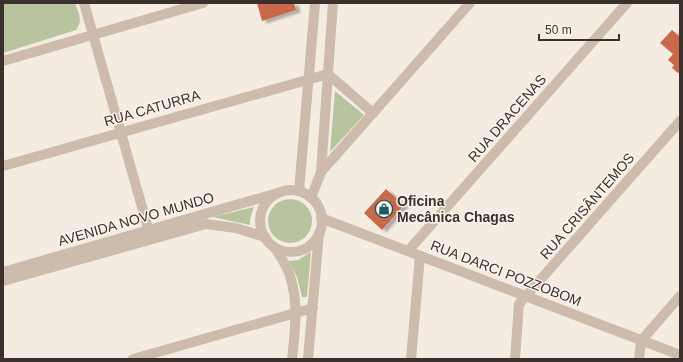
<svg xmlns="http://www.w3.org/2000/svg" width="683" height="362" font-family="Helvetica,sans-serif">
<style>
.green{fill:#b8c4a0}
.building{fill:#c8694b;filter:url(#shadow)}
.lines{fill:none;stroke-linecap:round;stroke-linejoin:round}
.minor{stroke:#cdbbac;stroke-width:10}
.labels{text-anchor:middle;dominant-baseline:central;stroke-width:3;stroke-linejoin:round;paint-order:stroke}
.street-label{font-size:14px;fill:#3b302b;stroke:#fbf5ee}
.poi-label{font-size:14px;font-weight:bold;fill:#3b302b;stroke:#fbf5ee;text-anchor:start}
</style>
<defs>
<filter id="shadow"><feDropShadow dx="4.5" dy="2.5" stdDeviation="1" flood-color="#0004"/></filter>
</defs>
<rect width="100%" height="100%" fill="#f4ebe1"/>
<g class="green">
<path d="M 3,3 L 75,3 C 79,13 83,21 76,30 L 3,53 Z"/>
<polygon points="335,91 364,115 330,152"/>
<circle cx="290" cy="221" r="22"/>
<polygon points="254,207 250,219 250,225 212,217"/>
<polygon points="311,252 307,297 302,297 297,277 289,261 298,260"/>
</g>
<g class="building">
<polygon points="257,3 294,3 296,10 262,21"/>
<polygon points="672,30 680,37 680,72 678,73 672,68 674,65 668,60 673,54 660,43"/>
<polygon points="386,189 404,205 382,230 364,213"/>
</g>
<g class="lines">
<g class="minor">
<polyline points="84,3 150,235"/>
<polyline points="3,61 203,3"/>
<polyline points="3,166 328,74 373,113"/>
<polyline points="321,172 470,3"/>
<circle cx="291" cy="221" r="31"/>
<polyline points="299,191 315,3"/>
<polyline points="311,198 321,172 333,3"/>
<polyline points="321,218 680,355"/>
<path d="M 274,247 C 280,256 287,265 290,276 C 299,304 295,331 292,359"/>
<polyline points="408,251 627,3"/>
<polyline points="3,272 278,193"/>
<polyline points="3,281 206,224 236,228 265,237"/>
<polyline points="133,359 313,308"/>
<polyline points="308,359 319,233"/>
<polyline points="411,359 420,256"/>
<polyline points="515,359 519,304 680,121"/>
<polyline points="639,359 641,341 680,296"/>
</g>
</g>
<defs>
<symbol id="shop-ring" viewBox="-11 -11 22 22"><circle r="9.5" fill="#fbf5ee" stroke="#1f5a5e" stroke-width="1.5"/><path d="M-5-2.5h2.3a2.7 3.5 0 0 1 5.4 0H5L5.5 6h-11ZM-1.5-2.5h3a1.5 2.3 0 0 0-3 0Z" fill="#1f5a5e"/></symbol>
</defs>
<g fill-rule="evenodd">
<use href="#shop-ring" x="374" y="199" width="20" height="20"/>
</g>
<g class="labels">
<g class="street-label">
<text transform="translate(152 108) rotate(-16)">RUA CATURRA</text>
<text transform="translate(507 118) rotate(-49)">RUA DRACENAS</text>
<text transform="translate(587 206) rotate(-49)">RUA CRISÂNTEMOS</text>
<text transform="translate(136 219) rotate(-16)">AVENIDA NOVO MUNDO</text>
<text transform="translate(506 273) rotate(21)">RUA DARCI POZZOBOM</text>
</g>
<g class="poi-label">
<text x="397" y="201">Oficina<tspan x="397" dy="16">Mecânica Chagas</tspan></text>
</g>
</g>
<rect width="683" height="362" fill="none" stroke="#3b302b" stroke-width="8"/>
<path d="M539 34v6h80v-6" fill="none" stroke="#3b302b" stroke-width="2"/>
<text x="545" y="34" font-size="12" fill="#3b302b" stroke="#fbf5ee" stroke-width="3" paint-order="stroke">50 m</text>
</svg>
